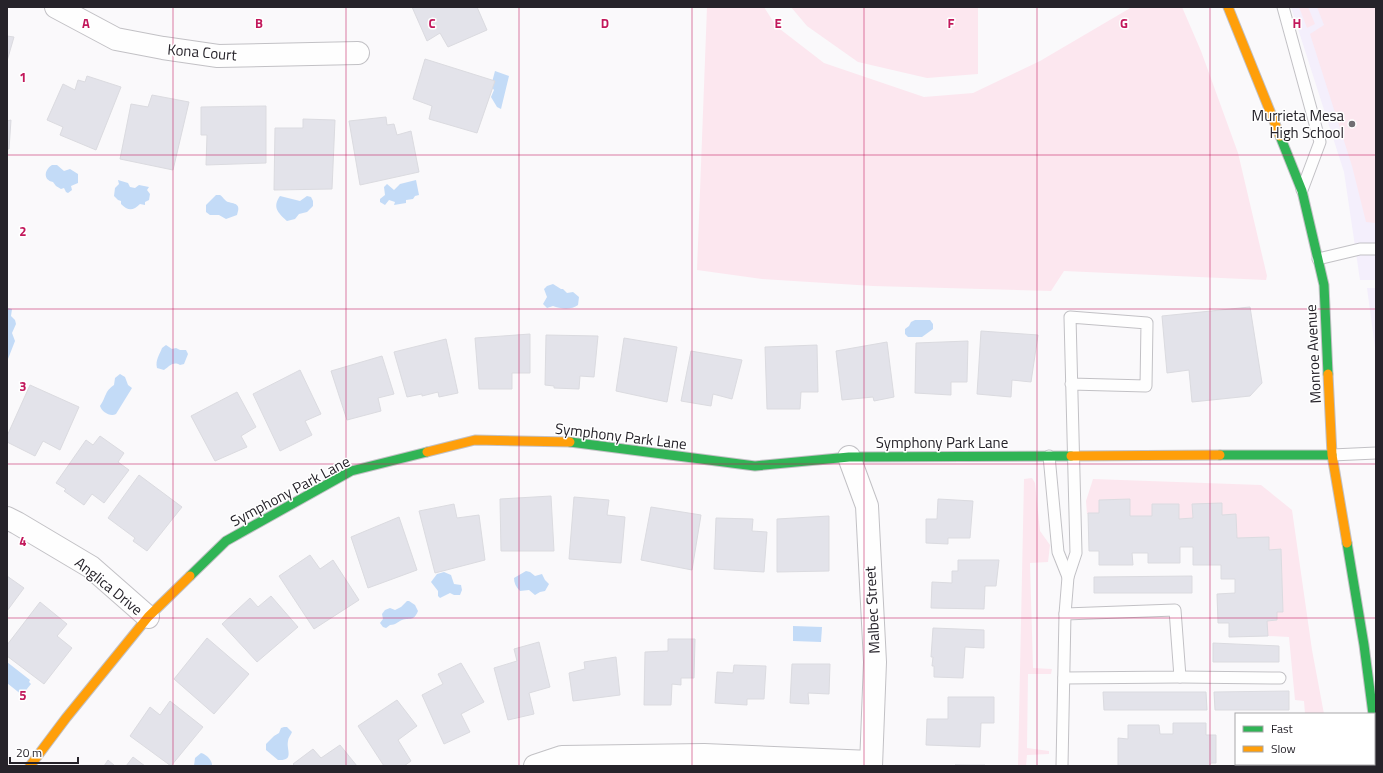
<svg xmlns="http://www.w3.org/2000/svg" width="1383" height="773" font-family="'Titillium Web',sans-serif">
<style>
.built{fill:#f4effc}
.green{fill:#fce7ef}
.water{fill:#c3dbf7}
.building{fill:#e3e3ea;stroke:#dbdbe0}
.lines{fill:none;stroke-linecap:round;stroke-linejoin:round}
.lane-casing{stroke:#c2c1c5;stroke-width:13}
.street-casing{stroke:#c2c1c5;stroke-width:24}
.fast-casing{stroke:#c2c1c5;stroke-width:11}
.slow-casing{stroke:#c2c1c5;stroke-width:11}
.lane{stroke:#fefefe;stroke-width:11}
.street{stroke:#fefefe;stroke-width:22}
.fast{stroke:#30b455;stroke-width:9}
.slow{stroke:#ff9f0a;stroke-width:9}
.grid{fill:none;stroke:#c2185b;stroke-width:1;stroke-opacity:0.55}
.poi-dot{fill:#706e73;stroke:#fff;stroke-width:1.5}
.labels{text-anchor:middle;dominant-baseline:central;stroke-width:3;stroke-linejoin:round;paint-order:stroke}
.street-label{font-size:15px;fill:#26232a;stroke:#fff}
.poi-label{font-size:15px;fill:#26232a;stroke:#fff;text-anchor:end}
.grid-label{font-size:13px;text-anchor:middle;font-weight:bold;fill:#c2185b;stroke:#fff;stroke-width:3;stroke-linejoin:round;paint-order:stroke}
</style>
<rect width="100%" height="100%" fill="#faf9fb"/>
<g class="built">
<polygon points="1291,7 1376,7 1376,280 1360,280 1344,172"/>
<polygon points="1367,288 1376,288 1376,355"/>
</g>
<g class="green">
<polygon points="707,7 764,7 776,26 824,63 924,97 973,93 1040,61 1132,7 1182,7 1201,51 1238,153 1267,276 1266,280 1064,271 1051,291 873,286 762,279 697,270"/>
<polygon points="791,7 978,7 978,74 927,78 858,62 807,26"/>
<polygon points="1299,7 1308,7 1315,24 1307,28"/>
<polygon points="1317,7 1376,7 1375,223 1366,222 1352,166 1310,34 1324,25"/>
<polygon points="1032,478 1035,483 1040,531 1050,545 1048,562 1030,563 1033,668 1052,669 1051,674 1028,674 1027,748 1049,751 1049,754 1027,755 1026,766 1018,766 1024,479"/>
<polygon points="1093,479 1261,485 1292,510 1312,650 1324,714 1305,714 1304,701 1295,700 1289,637 1268,636 1267,621 1277,620 1277,612 1283,611 1281,550 1269,550 1269,537 1237,538 1236,514 1222,515 1222,503 1193,518 1179,519 1179,504 1152,504 1152,516 1130,516 1129,499 1099,500 1100,514 1087,514 1086,501"/>
</g>
<g class="water">
<polygon points="495,71 509,76 501,109 497,107 491,97 494,90 491,86"/>
<path d="M 52,165 L 57,165 L 64,171 L 70,169 L 78,174 L 78,183 L 71,186 L 72,190 L 68,193 L 66,192 L 64,188 L 61,189 L 56,186 L 53,182 C 43,180 44,170 52,165 Z"/>
<path d="M 118,180 L 128,183 L 130,187 L 135,188 L 139,185 L 149,187 L 147,190 L 150,194 L 149,200 L 145,202 L 145,205 L 140,204 C 133,211 128,211 121,204 L 121,201 L 118,200 L 114,196 L 115,188 L 119,184 Z"/>
<polygon points="416,180 419,195 415,196 413,199 406,200 406,203 394,205 395,202 389,200 385,205 380,202 380,199 385,195 384,187 387,184 394,190 400,184"/>
<path d="M 216,195 L 220,195 C 223,197 225,201 228,202 C 236,204 241,204 237,215 L 226,219 L 219,215 L 210,215 L 206,212 L 206,205 Z"/>
<path d="M 280,196 L 300,201 L 307,196 L 311,197 L 313,201 L 313,206 L 307,212 L 299,214 L 295,219 L 287,221 C 278,213 272,207 280,196 Z"/>
<path d="M 553,284 L 561,289 L 563,289 L 567,293 L 573,292 L 579,297 L 578,305 C 572,310 560,309 553,306 L 547,308 L 543,304 L 547,297 L 544,289 L 547,286 Z"/>
<polygon points="7,308 12,309 11,316 15,320 16,324 12,333 15,341 8,359"/>
<polygon points="915,320 930,320 933,324 933,329 922,337 908,337 905,334 905,329 909,326 911,322"/>
<path d="M 166,345 L 172,349 L 176,348 L 180,350 L 186,350 L 188,354 L 184,364 L 180,365 C 173,361 170,366 164,370 L 157,368 C 155,360 160,354 162,348 Z"/>
<path d="M 120,374 L 125,377 L 128,385 L 132,388 L 116,414 C 110,417 102,412 100,406 C 107,396 104,392 114,385 L 115,378 Z"/>
<path d="M 526,571 L 530,572 L 535,576 L 542,574 L 545,580 L 549,584 L 545,591 L 540,592 L 535,595 L 529,590 L 520,591 C 516,587 514,583 514,578 Z"/>
<polygon points="444,572 451,575 454,584 461,585 462,590 460,595 454,595 450,593 440,598 438,596 438,591 431,582 437,574"/>
<path d="M 407,601 L 409,601 L 415,605 L 418,611 C 413,622 411,617 402,620 C 397,622 396,625 390,625 L 386,628 L 383,627 L 380,623 L 383,619 L 382,614 L 385,610 L 390,608 L 395,610 L 401,607 Z"/>
<polygon points="793,626 822,627 821,642 793,641"/>
<polygon points="7,662 30,680 29,682 31,684 22,695 7,683"/>
<path d="M 284,727 L 287,727 L 292,732 C 291,735 288,738 288,741 C 286,750 295,761 278,760 L 266,750 L 266,744 L 274,736 L 279,733 L 281,728 Z"/>
<path d="M 201,753 C 206,754 212,760 212,765 L 211,766 L 194,766 L 195,758 Z"/>
</g>
<g class="building">
<polygon points="412,7 477,7 487,30 448,47 440,33 427,41"/>
<polygon points="7,36 14,37 7,61"/>
<polygon points="425,59 495,81 477,133 429,119 432,106 413,99"/>
<polygon points="87,76 121,87 96,150 60,135 63,127 47,120 63,84 75,90 78,80 85,82"/>
<polygon points="152,95 189,102 173,170 120,159 131,104 148,107"/>
<polygon points="266,106 266,163 206,165 207,135 201,135 201,107"/>
<polygon points="386,117 387,125 394,124 397,135 411,131 419,172 360,185 349,121"/>
<polygon points="303,119 335,120 332,189 274,190 275,128 303,128"/>
<polygon points="11,120 9,149 7,149 7,121"/>
<polygon points="1250,307 1262,383 1250,396 1192,402 1189,370 1167,373 1162,316"/>
<polygon points="981,331 1038,335 1031,382 1012,380 1011,397 977,394"/>
<polygon points="530,334 530,373 512,373 512,389 479,389 475,338"/>
<polygon points="546,335 598,336 594,377 580,376 579,389 554,388 554,386 545,385"/>
<polygon points="624,338 677,347 667,402 616,391"/>
<polygon points="446,339 458,393 439,397 438,392 422,396 422,394 407,397 394,352"/>
<polygon points="968,341 967,382 951,382 951,395 915,393 916,343"/>
<polygon points="887,342 894,397 874,401 873,397 842,400 836,351"/>
<polygon points="817,345 818,392 801,392 800,409 767,409 765,347"/>
<polygon points="691,351 742,360 732,399 713,394 711,406 681,401"/>
<polygon points="382,356 394,394 378,398 381,411 347,420 331,371"/>
<polygon points="300,370 321,414 305,421 312,435 280,451 253,394"/>
<polygon points="30,385 79,407 60,450 43,441 35,456 7,442 7,436"/>
<polygon points="237,392 256,427 241,436 247,447 215,461 191,416"/>
<polygon points="100,436 124,453 118,462 129,470 104,503 92,494 84,505 64,491 66,489 56,483 86,440 93,445"/>
<polygon points="139,475 182,507 147,551 133,541 135,538 108,518"/>
<polygon points="551,496 554,551 501,551 500,499"/>
<polygon points="574,497 609,500 607,515 625,517 621,563 569,559"/>
<polygon points="938,499 973,501 970,538 948,538 948,544 926,543 926,519 937,519"/>
<polygon points="1130,499 1130,516 1152,516 1152,504 1179,504 1179,519 1193,518 1192,504 1222,503 1222,515 1236,514 1237,538 1269,537 1269,550 1281,549 1283,612 1277,612 1277,620 1267,621 1268,636 1229,637 1229,623 1218,623 1217,594 1235,593 1235,579 1221,579 1221,565 1193,565 1193,547 1180,547 1180,563 1148,563 1148,553 1132,553 1133,565 1099,565 1099,551 1089,551 1088,513 1099,513 1099,500"/>
<polygon points="454,504 457,518 479,515 485,560 435,573 419,511"/>
<polygon points="651,507 701,515 692,570 641,560"/>
<polygon points="829,516 829,571 777,572 777,519"/>
<polygon points="399,517 417,570 368,588 351,537"/>
<polygon points="716,518 753,519 752,531 767,532 764,572 714,569"/>
<polygon points="310,555 320,569 333,560 359,600 314,629 279,576"/>
<polygon points="958,560 999,560 996,586 985,586 984,609 931,608 932,582 952,583 952,571 958,571"/>
<polygon points="7,576 24,588 7,611"/>
<polygon points="1192,576 1192,593 1094,593 1094,577"/>
<polygon points="271,596 298,627 257,662 222,624 250,598 258,607"/>
<polygon points="40,602 67,624 57,636 72,648 44,684 7,656 7,645"/>
<polygon points="933,628 984,630 984,648 965,647 963,678 934,677 934,666 932,666 933,657 931,657"/>
<polygon points="207,638 249,674 214,714 174,679"/>
<polygon points="668,639 695,639 694,678 681,678 681,685 672,684 671,705 644,705 645,652 668,651"/>
<polygon points="539,642 550,687 529,693 534,714 508,720 494,668 517,661 514,649"/>
<polygon points="1213,643 1279,646 1279,662 1213,662"/>
<polygon points="616,657 620,695 573,701 569,673 585,669 584,662"/>
<polygon points="461,663 484,702 461,714 470,732 444,744 422,695 443,684 438,674"/>
<polygon points="792,664 830,664 829,694 808,693 809,704 790,703"/>
<polygon points="734,665 766,666 764,699 747,699 747,705 715,703 717,672 733,673"/>
<polygon points="1289,691 1289,710 1215,710 1214,692"/>
<polygon points="1103,692 1206,692 1207,710 1104,710"/>
<polygon points="948,697 994,697 994,723 981,723 980,747 926,745 927,719 948,719"/>
<polygon points="397,700 417,726 398,740 411,761 404,766 384,766 358,726"/>
<polygon points="170,701 203,727 171,766 130,736 150,707 160,715"/>
<polygon points="1173,723 1206,723 1206,735 1216,735 1216,763 1211,763 1209,766 1118,766 1118,738 1128,739 1128,725 1159,725 1160,734 1173,734"/>
<polygon points="340,745 357,766 295,766 293,764 313,749 321,758"/>
<polygon points="133,757 145,766 126,766"/>
<polygon points="108,760 115,766 104,766"/>
<polygon points="1251,764 1304,764 1304,766 1252,766"/>
<polygon points="955,765 985,765 985,766"/>
</g>
<g class="lines">
<defs>
<g id="lane">
<polyline points="1283,7 1320,142 1302,190"/>
<polyline points="1318,259 1360,249 1376,249"/>
<polyline points="1332,455 1376,453"/>
<polyline points="1049,456 1058,552 1068,577"/>
<polyline points="1180,677 1280,678"/>
<polyline points="1064,678 1180,677 1175,610 1065,614"/>
<polyline points="1062,766 1065,614 1068,577 1076,553 1070,317 1147,323 1146,386 1071,384"/>
</g>
<g id="street">
<polyline points="56,7 116,39 163,48 218,56 358,53"/>
<polyline points="849,457 867,506 875,662 871,766"/>
<polyline points="7,518 17,523 91,567 148,617"/>
<polyline points="535,766 562,757 704,755 871,762"/>
</g>
<g id="fast">
<polyline points="1280,136 1302,191 1324,285 1328,374"/>
<polyline points="570,442 755,466 849,457 1071,456"/>
<polyline points="1220,455 1332,455"/>
<polyline points="1347,543 1364,645 1373,714"/>
<polyline points="190,576 226,541 351,471 427,452"/>
<polyline points="1374,721 1376,736"/>
</g>
<g id="slow">
<polyline points="1228,7 1280,136"/>
<polyline points="1328,374 1332,455 1347,543"/>
<polyline points="427,452 475,440 570,442"/>
<polyline points="1071,456 1220,455"/>
<polyline points="30,766 66,718 148,617 190,576"/>
</g>
</defs>
<use href="#lane" class="lane-casing"/>
<use href="#street" class="street-casing"/>
<use href="#fast" class="fast-casing"/>
<use href="#slow" class="slow-casing"/>
<use href="#lane" class="lane"/>
<use href="#street" class="street"/>
<use href="#fast" class="fast"/>
<use href="#slow" class="slow"/>
</g>
<path class="grid" d="M 173,7 L 173,766M 346,7 L 346,766M 519,7 L 519,766M 692,7 L 692,766M 864,7 L 864,766M 1037,7 L 1037,766M 1210,7 L 1210,766M 7,155 L 1376,155M 7,309 L 1376,309M 7,464 L 1376,464M 7,618 L 1376,618"/>
<circle class="poi-dot" cx="1352" cy="124" r="4"/>
<g class="labels">
<g class="street-label">
<text transform="translate(202 52) rotate(5)">Kona Court</text>
<text transform="translate(1313 354) rotate(-93)">Monroe Avenue</text>
<text transform="translate(621 436) rotate(7)">Symphony Park Lane</text>
<text x="942" y="442">Symphony Park Lane</text>
<text transform="translate(290 491) rotate(-28)">Symphony Park Lane</text>
<text transform="translate(109 586) rotate(39)">Anglica Drive</text>
<text transform="translate(872 610) rotate(-93)">Malbec Street</text>
</g>
<g class="poi-label">
<text x="1344" y="115">Murrieta Mesa<tspan x="1344" dy="17">High School</tspan></text>
</g>
</g>
<g class="grid-label">
<text x="86" y="28">A</text>
<text x="259" y="28">B</text>
<text x="432" y="28">C</text>
<text x="605" y="28">D</text>
<text x="778" y="28">E</text>
<text x="951" y="28">F</text>
<text x="1124" y="28">G</text>
<text x="1297" y="28">H</text>
<text x="23" y="82">1</text>
<text x="23" y="236">2</text>
<text x="23" y="391">3</text>
<text x="23" y="546">4</text>
<text x="23" y="700">5</text>
</g>
<rect width="1383" height="773" fill="none" stroke="#26232a" stroke-width="16"/>
<rect x="1235" y="713" width="140" height="52" fill="#ffffff" stroke="#a8a7aa"/>
<rect x="1243" y="726" width="20" height="6" fill="#30b455" stroke="#a8a7aa"/>
<text x="1271" y="733" font-size="12" fill="#26232a">Fast</text>
<rect x="1243" y="746" width="20" height="6" fill="#ff9f0a" stroke="#a8a7aa"/>
<text x="1271" y="753" font-size="12" fill="#26232a">Slow</text>
<path d="M10 757v6h68v-6" fill="none" stroke="#26232a" stroke-width="2"/>
<text x="16" y="757" font-size="12" fill="#26232a" stroke="#ffffff" stroke-width="3" paint-order="stroke">20 m</text>
</svg>
